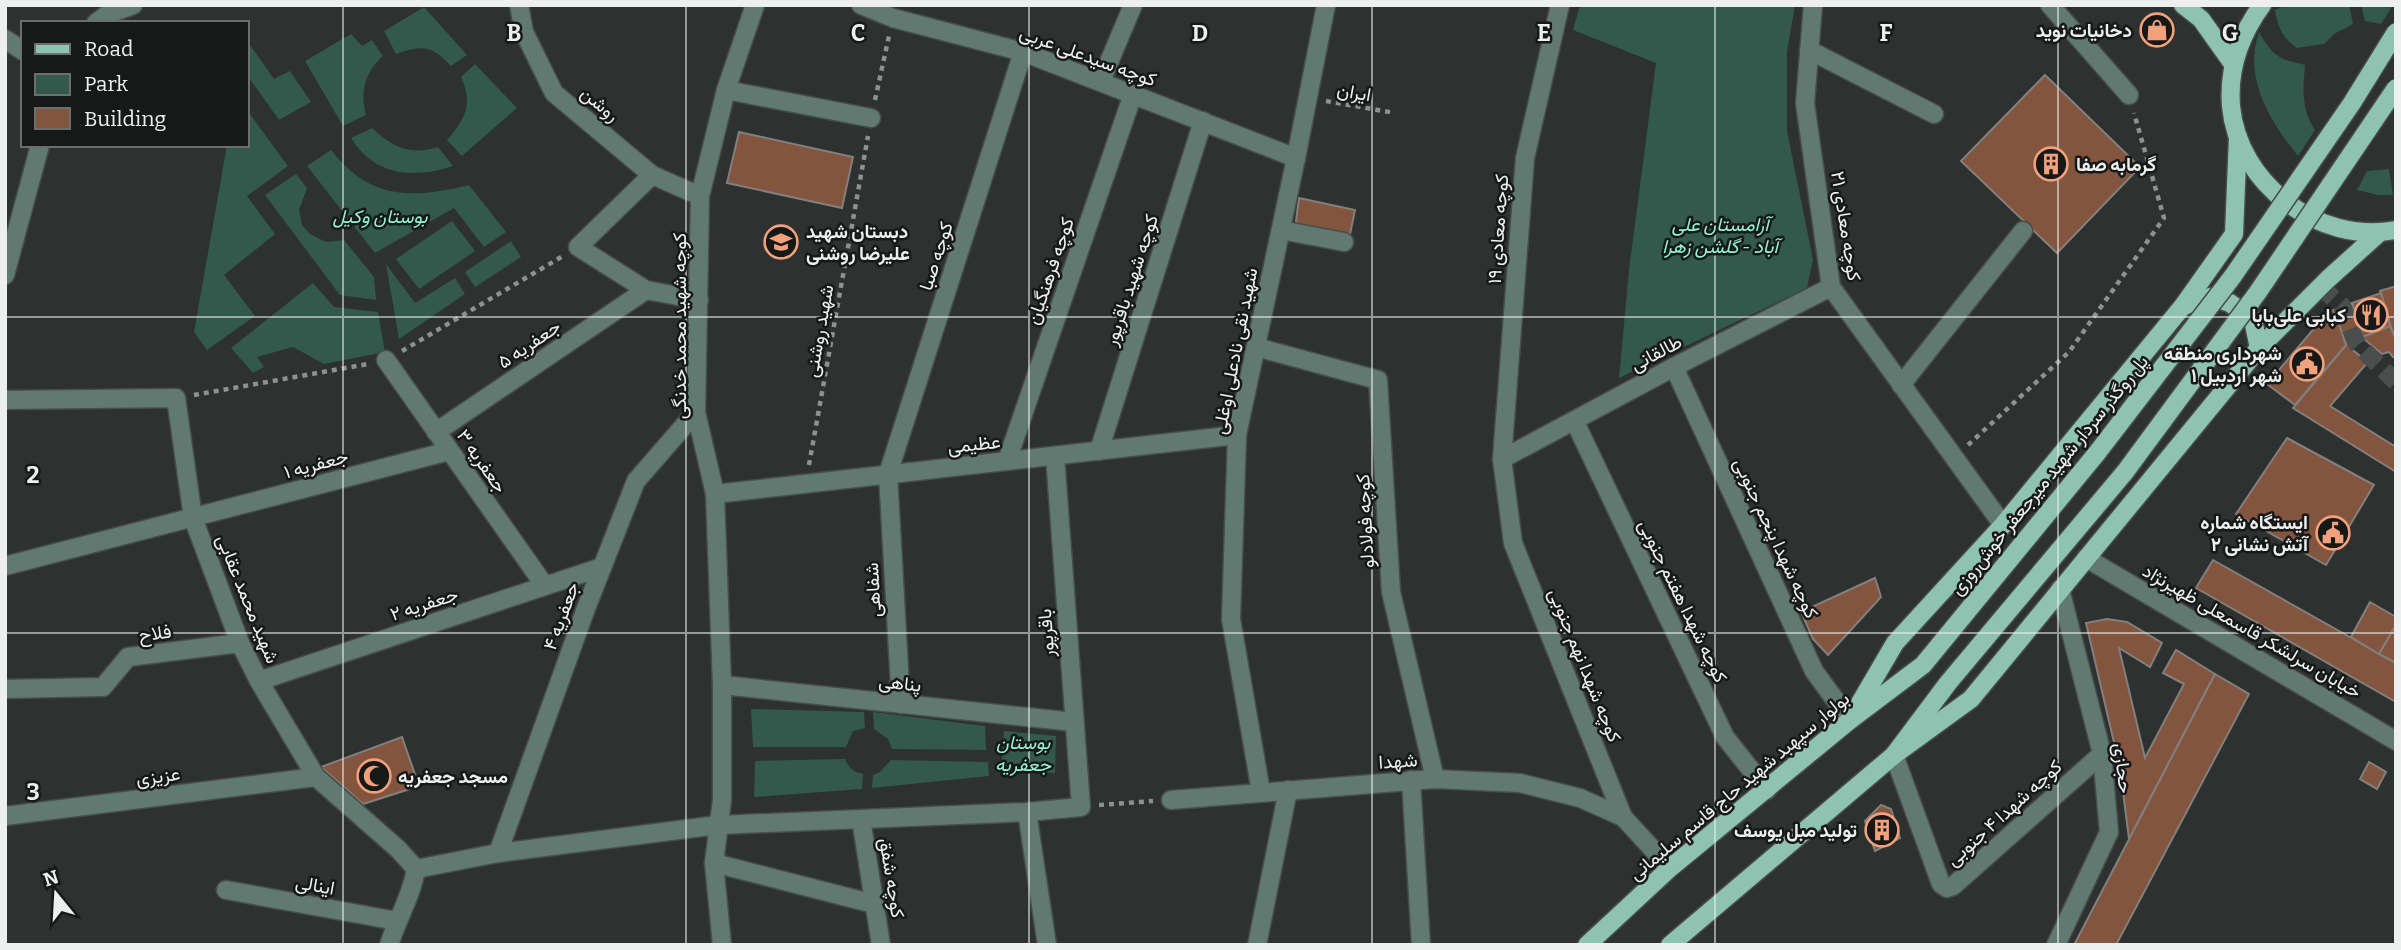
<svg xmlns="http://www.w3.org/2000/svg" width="2401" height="950" font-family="Bitter,Vazirmatn,serif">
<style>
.green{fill:#33584c}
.building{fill:#83553e;stroke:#837f7d;stroke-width:2}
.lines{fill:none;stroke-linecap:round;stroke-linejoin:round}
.minor-tunnel{stroke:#4a4e4d;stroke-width:18;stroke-dasharray:18 9;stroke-linecap:butt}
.minor-casing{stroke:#484c4b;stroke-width:21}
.major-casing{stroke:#484c4b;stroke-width:21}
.path{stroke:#8e9190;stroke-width:4.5;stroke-dasharray:5 5;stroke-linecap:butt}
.minor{stroke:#617a71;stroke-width:18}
.major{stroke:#8fc3b1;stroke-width:18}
.major-bridge-casing{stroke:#484c4b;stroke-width:21;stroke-linecap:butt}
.major-bridge{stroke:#8fc3b1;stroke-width:18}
.grid{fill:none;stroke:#eef0ef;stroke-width:2;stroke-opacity:0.55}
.labels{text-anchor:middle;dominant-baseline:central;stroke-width:5;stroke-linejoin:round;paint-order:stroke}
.poi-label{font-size:19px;font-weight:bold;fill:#eef0ef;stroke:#171818;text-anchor:end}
.street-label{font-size:19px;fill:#eef0ef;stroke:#171818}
.park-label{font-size:19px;font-style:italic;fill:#92f2d3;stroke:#171818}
.grid-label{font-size:23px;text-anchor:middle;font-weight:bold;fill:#eef0ef;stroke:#171818;stroke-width:5;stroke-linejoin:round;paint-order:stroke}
</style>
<rect width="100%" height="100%" fill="#2d3130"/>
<g class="green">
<polygon points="1580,5 1795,5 1787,52 1787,131 1813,260 1807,288 1619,378 1629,270 1656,63 1573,30"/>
<path d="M 2286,5 L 2349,5 L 2353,24 L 2334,34 L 2324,44 L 2297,48 C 2282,38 2278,27 2275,10 Z"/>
<polygon points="2361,5 2393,5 2381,24 2365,21"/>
<path d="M 424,7 L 467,55 L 451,66 C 431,45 423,45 396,54 L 384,31 Z"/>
<path d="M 2259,32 C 2273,56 2278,59 2305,65 C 2303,89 2301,109 2315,130 L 2298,156 C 2270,121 2243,78 2259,32 Z"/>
<path d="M 351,34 L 362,46 L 372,40 L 383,56 C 365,72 360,91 366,115 L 343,126 L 305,61 Z"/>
<polygon points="247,41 274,79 290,71 311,102 279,120 247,75"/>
<path d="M 475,64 L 517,108 L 462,156 L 447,140 C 466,118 473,104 461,77 Z"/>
<polygon points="247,110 288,166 247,196 275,234 224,275 255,316 207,350 194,332 227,145 247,145"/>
<path d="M 372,128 C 393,147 409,156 438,147 L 453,166 C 412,179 375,176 351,138 Z"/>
<path d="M 331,150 C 370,200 411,199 469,185 L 506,232 L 484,247 L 454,208 L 375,253 L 307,166 Z"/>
<polygon points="2389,169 2393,195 2378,195 2357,190 2367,171"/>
<polygon points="296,174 307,188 299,210 302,225 310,234 326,242 344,240 374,277 376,300 340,295 265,195"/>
<polygon points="452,221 475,251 419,289 396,259"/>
<polygon points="511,241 521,257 475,287 465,272"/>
<polygon points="386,264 415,303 455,278 465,294 399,339"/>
<polygon points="313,283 334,307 378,312 385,352 324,364 293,347 257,357 264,367 253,373 231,348"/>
<polygon points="751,709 864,712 865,728 853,731 846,747 753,747"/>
<polygon points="873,712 985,726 986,750 892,749 888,739 874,729"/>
<polygon points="1004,731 1056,736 1055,773 1001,772"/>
<path d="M 845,759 C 849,768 853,772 863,774 L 862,789 L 754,797 L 755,761 Z"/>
<polygon points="891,760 988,762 989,776 872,788 873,775 880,772"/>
</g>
<g class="building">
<polygon points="2045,75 2140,167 2057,253 1961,161"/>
<polygon points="739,132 853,157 842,208 727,183"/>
<polygon points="1299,198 1355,210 1349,239 1300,228 1296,221"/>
<polygon points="2396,286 2396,340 2395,340 2380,291"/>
<polygon points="2381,293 2390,326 2363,337 2352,303"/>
<polygon points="2352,303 2363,337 2390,326 2396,340 2396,356 2393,357 2389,352 2382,354 2364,339 2350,348 2368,362 2330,406 2396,447 2396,472 2293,408 2346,345 2334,310"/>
<polygon points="2334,310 2346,345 2295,405 2267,384 2329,311"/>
<polygon points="2287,438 2374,485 2326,565 2236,514"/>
<polygon points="2213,560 2396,663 2396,702 2196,588"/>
<polygon points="1875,578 1881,597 1828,655 1813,639 1801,612"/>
<polygon points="2370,602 2396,617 2396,625 2379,654 2351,637"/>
<polygon points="2107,619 2127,622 2162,643 2150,667 2119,648 2145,758 2184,684 2163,673 2176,650 2215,674 2129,839 2120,768 2086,623"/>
<polygon points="2396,625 2396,663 2379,654"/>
<polygon points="2215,674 2249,694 2116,945 2074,945"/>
<polygon points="402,737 419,786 363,804 321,767"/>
<polygon points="2369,762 2386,772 2377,789 2360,779"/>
<polygon points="1881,805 1891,809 1900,838 1875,851 1865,821"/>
</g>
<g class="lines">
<polyline class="minor-tunnel" points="2320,286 2342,306 2357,344 2396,382"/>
<defs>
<g id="minor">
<polyline points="519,5 524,32 554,93 652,175 700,196"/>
<polyline points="861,5 893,18 1023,52 1296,158"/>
<polyline points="1560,5 1525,158 1502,459 1513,543 1623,817 1670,868"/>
<polyline points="1813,5 1805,103 1831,287 2003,525"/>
<polyline points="2050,5 2129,95"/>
<polyline points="96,23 108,14 133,5"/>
<polyline points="5,39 23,51"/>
<polyline points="1809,50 1934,114"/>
<polyline points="1101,81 1133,5"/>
<polyline points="726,90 871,118"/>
<polyline points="652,175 578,247 646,290 699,300"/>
<polyline points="1281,230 1344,242"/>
<polyline points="5,275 40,145"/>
<polyline points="1256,347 1378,380 1391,592 1435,779"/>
<polyline points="386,360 545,586"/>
<polyline points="1674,367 1814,671 1850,720"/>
<polyline points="1901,385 2023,231"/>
<path d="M 5,400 L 176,398 L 193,518 L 240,643 L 259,681 L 316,777 L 398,849 L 416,869 C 412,895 397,919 389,945"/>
<polyline points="1575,422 1725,737 1767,790"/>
<polyline points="436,432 646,290"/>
<polyline points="1099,451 1203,121"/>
<polyline points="1502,459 1674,367 1831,287"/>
<polyline points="1007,461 1133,94"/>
<polyline points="715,494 1237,435"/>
<polyline points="2086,558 2396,741"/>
<polyline points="5,566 449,451"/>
<polyline points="259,681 602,567"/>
<polyline points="722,685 1074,722"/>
<polyline points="5,689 103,687 128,657 240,643"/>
<polyline points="901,704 888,474 1023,52"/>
<polyline points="1894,755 1941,884 1947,888 1953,886 2102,754"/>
<polyline points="1411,780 1421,945"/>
<polyline points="1261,792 1231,619 1237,435 1296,158 1326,5"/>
<polyline points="1171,800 1435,779 1520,783 1580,798 1623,817"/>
<polyline points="1027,812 1047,945"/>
<polyline points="5,816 316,777"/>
<polyline points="861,819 881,945"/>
<polyline points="498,853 585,611 636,481 696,412"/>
<polyline points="714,863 874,904"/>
<polyline points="416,869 498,853 718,825 1027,812 1081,807 1055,456"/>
<polyline points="226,890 397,921"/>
<polyline points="722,945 714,863 722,800 722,685 715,494 696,412 700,196 726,90 755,5"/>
<polyline points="1257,945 1288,790"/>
<polyline points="2056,945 2109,832 2102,754 2060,589"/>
</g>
<g id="major">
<polyline points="2183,5 2201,19 2233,64"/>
<path d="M 2262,5 C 2241,34 2228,69 2231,106 C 2238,184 2319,245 2396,230"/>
<polyline points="2183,306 2210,297 2230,303 2253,320 2259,348"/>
<polyline points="1850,720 1895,643 2003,525 2183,306 2234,234 2238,137"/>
<polyline points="1894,755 1971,699 2259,348 2328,279 2379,233"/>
<polyline points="1587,945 1670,868 1850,720 1923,665 2097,453"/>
<polyline points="1670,945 1894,755 1948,683 2125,472"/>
</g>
</defs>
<use href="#minor" class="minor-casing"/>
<use href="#major" class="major-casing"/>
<g class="path">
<polyline points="875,100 889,36"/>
<polyline points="1326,101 1395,113"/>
<polyline points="402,351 563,256"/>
<polyline points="194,395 368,364"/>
<polyline points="1968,445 2069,352 2164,218 2134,113"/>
<polyline points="809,465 868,136"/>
<polyline points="1099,805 1153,801"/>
</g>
<use href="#minor" class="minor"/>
<use href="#major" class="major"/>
<defs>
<g id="major-bridge">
<polyline points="2097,453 2233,276 2352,103 2396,32"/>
<polyline points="2125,472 2258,292 2396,88"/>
</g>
</defs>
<use href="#major-bridge" class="major-bridge-casing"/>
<use href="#major-bridge" class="major-bridge"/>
</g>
<path class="grid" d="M 343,5 L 343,945M 686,5 L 686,945M 1029,5 L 1029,945M 1372,5 L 1372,945M 1715,5 L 1715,945M 2058,5 L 2058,945M 5,317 L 2396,317M 5,633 L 2396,633"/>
<defs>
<symbol id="shop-ring" viewBox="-11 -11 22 22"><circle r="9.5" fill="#171818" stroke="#f1a17c" stroke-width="1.5"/><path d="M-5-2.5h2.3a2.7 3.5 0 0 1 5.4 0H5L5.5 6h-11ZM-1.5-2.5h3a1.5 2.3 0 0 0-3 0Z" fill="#f1a17c"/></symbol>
<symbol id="building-ring" viewBox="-11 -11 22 22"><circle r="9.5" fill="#171818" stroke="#f1a17c" stroke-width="1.5"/><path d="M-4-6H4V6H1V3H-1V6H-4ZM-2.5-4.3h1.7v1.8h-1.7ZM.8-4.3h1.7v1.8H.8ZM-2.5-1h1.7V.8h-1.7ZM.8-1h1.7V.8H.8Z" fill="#f1a17c"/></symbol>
<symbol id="school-ring" viewBox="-11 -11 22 22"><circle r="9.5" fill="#171818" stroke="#f1a17c" stroke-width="1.5"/><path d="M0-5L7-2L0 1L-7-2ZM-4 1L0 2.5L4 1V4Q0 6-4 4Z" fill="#f1a17c"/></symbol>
<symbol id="restaurant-ring" viewBox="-11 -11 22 22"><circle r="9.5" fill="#171818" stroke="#f1a17c" stroke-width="1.5"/><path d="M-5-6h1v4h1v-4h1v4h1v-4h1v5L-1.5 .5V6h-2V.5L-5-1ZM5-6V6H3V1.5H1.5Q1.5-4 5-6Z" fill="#f1a17c"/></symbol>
<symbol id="civic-ring" viewBox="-11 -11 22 22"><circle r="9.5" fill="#171818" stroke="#f1a17c" stroke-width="1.5"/><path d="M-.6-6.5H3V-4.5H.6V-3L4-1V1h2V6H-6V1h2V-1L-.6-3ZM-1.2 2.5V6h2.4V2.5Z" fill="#f1a17c"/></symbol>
<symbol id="mosque-ring" viewBox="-11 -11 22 22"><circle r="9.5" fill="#171818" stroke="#f1a17c" stroke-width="1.5"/><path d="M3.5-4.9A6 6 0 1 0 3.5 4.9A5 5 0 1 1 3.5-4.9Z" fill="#f1a17c"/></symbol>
</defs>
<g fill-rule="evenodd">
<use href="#shop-ring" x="2138" y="11" width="38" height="38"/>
<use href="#building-ring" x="2032" y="145" width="38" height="38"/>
<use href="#school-ring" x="762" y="223" width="38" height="38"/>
<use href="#restaurant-ring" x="2352" y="296" width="38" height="38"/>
<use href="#civic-ring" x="2288" y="345" width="38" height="38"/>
<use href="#civic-ring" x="2314" y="514" width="38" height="38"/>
<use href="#mosque-ring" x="355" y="757" width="38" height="38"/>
<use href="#building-ring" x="1863" y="811" width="38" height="38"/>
</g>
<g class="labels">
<g class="poi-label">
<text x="2132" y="30">دخانیات نوید</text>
<text x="2076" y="164" text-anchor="start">گرمابه صفا</text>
<text x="806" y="231" text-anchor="start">دبستان شهید<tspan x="806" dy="22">علیرضا روشنی</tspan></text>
<text x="2346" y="315">کبابی علی‌بابا</text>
<text x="2282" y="353">شهرداری منطقه<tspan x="2282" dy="22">۱ شهر اردبیل</tspan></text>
<text x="2308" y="522">ایستگاه شماره<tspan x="2308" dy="22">۲ آتش نشانی</tspan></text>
<text x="398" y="776" text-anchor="start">مسجد جعفریه</text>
<text x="1857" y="830">تولید مبل یوسف</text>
</g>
<g class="street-label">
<text transform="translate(1088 56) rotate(20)">کوچه سیدعلی عربی</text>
<text transform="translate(1354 92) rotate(10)">ایران</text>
<text transform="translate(600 104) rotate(40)">روشن</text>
<text transform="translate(1846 226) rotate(81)">کوچه معادی ۲۱</text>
<text transform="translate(1498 229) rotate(-86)">کوچه معادی ۱۹</text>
<text transform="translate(936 256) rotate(-72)">کوچه صبا</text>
<text transform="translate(1050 271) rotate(-71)">کوچه فرهنگیان</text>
<text transform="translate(1131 280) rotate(-72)">کوچه شهید باقرپور</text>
<text transform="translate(679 326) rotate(-90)">کوچه شهید محمد خدنگی</text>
<text transform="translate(819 331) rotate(-80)">شهید روشنی</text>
<text transform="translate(529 344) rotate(-34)">جعفریه ۵</text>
<text transform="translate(1235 351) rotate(-79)">شهید نقی نادعلی اوغلی</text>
<text transform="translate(1656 353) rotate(-28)">طالقانی</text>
<text transform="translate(974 444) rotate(-6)">عظیمی</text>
<text transform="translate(482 461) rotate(55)">جعفریه ۳</text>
<text transform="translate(316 464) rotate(-15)">جعفریه ۱</text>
<text transform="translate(2049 475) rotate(-51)">پل روگذر سردار شهید میرجعفر خوش‌روزی</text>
<text transform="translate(1365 521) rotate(-93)">کوچه فولادلو</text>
<text transform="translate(1776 538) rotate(65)">کوچه شهدا پنجم جنوبی</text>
<text transform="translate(873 590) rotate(-93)">شفاهی</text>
<text transform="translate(248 599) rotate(68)">شهید محمد عقابی</text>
<text transform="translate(1683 601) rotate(64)">کوچه شهدا هفتم جنوبی</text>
<text transform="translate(424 604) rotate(-18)">جعفریه ۲</text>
<text transform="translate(561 616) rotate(-70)">جعفریه ۴</text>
<text transform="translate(2252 631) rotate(30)">خیابان سرلشکر قاسمعلی ظهیرنژاد</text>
<text transform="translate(155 633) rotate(-7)">فلاح</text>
<text transform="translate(1046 633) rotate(-94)">باقرپور</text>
<text transform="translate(1585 665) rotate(68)">کوچه شهدا نهم جنوبی</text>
<text transform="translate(900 683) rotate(6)">پناهی</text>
<text transform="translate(1398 761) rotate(-4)">شهدا</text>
<text transform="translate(2123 768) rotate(83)">حجازی</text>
<text transform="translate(158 776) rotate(-7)">عزیزی</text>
<text transform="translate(1739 786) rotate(-40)">بولوار سپهبد شهید حاج قاسم سلیمانی</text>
<text transform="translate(2004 813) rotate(-42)">کوچه شهدا ۴ جنوبی</text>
<text transform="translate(892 878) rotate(81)">کوچه شفق</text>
<text transform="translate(315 885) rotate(10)">اینالی</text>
</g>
<g class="park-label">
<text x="380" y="216">بوستان وکیل</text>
<text x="1720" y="224">آرامستان علی<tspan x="1720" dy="22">آباد - گلشن زهرا</tspan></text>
<text x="1023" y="742">بوستان<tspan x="1023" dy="22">جعفریه</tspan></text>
</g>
</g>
<g class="grid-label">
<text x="514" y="41">B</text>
<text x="858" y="41">C</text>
<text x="1200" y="41">D</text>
<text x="1544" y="41">E</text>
<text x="1886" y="41">F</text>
<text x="2230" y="41">G</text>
<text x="33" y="483">2</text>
<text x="33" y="800">3</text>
</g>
<rect width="2401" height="950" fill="none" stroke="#eef0ef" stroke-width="14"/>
<rect x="21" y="21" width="228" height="126" fill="#171818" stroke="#6d6e6e" stroke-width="2"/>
<rect x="35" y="44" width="35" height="10" fill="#8fc3b1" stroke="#6d6e6e" stroke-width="2"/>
<text x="84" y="56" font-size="21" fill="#eef0ef">Road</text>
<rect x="35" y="74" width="35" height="21" fill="#33584c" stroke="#6d6e6e" stroke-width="2"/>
<text x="84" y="91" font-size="21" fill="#eef0ef">Park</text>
<rect x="35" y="108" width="35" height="21" fill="#83553e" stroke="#6d6e6e" stroke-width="2"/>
<text x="84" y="126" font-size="21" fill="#eef0ef">Building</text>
<g transform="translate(56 894) rotate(342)" stroke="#171818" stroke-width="5" paint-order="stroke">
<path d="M0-5L12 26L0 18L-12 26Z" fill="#eef0ef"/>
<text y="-10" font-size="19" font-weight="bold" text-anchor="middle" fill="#eef0ef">N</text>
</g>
</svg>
